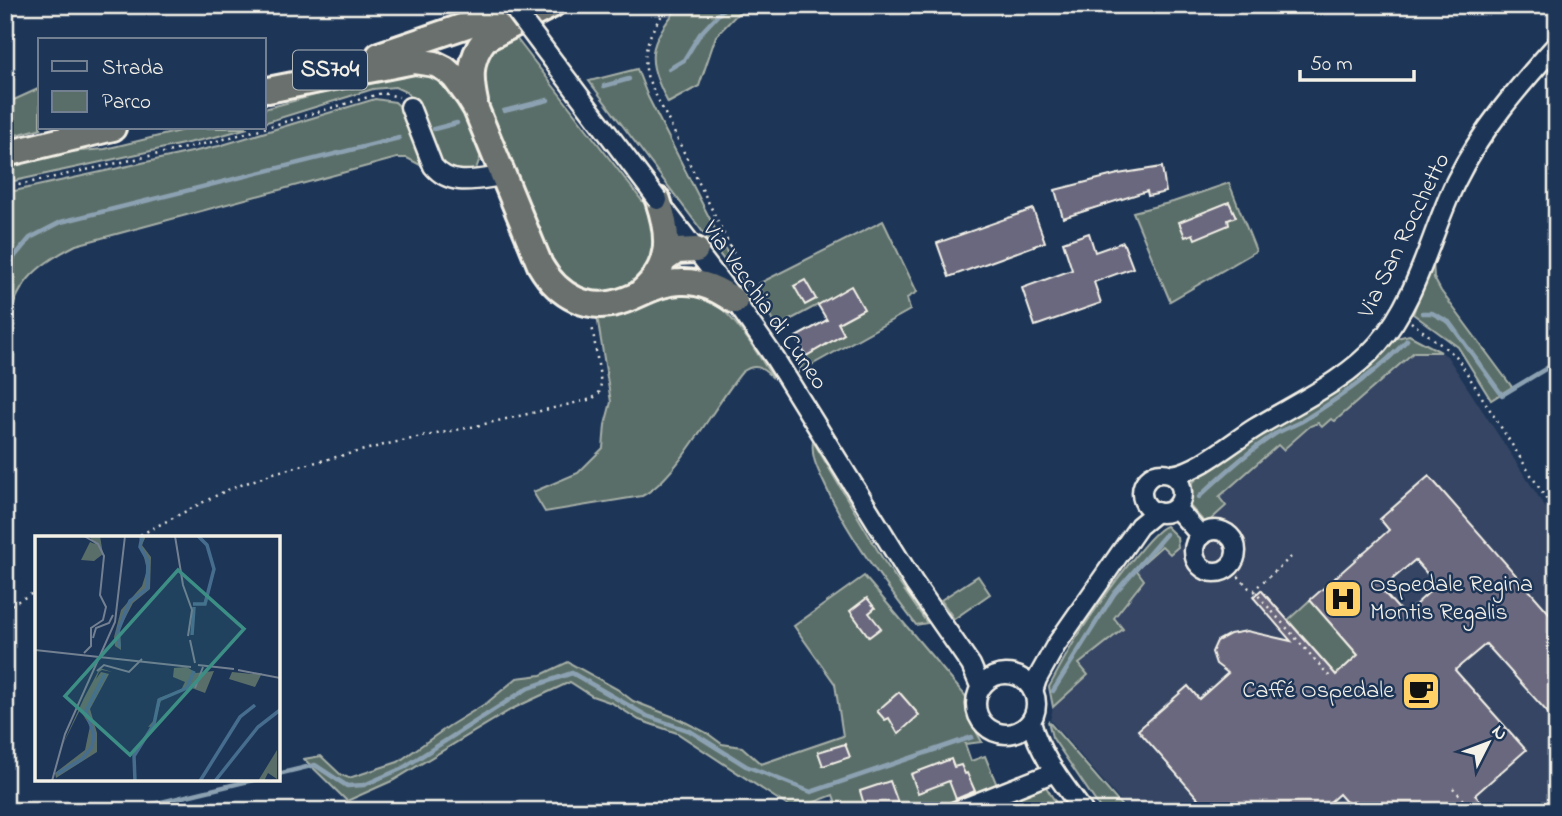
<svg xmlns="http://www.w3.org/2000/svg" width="1562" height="816" font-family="'Indie Flower',sans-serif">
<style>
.built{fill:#344463}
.green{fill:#5a6e69;stroke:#a7b0a8;stroke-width:2}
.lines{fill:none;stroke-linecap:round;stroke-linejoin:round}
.stream{stroke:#8ca2b2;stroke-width:4.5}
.building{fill:#6a687e;stroke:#f4f1e8;stroke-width:2;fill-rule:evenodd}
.minor-casing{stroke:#f4f1e8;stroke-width:23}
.highway-casing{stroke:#f4f1e8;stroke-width:30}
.path{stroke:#f4f1e8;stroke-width:2.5;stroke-dasharray:2 5;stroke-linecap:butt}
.minor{stroke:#1d3557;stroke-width:18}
.highway{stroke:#6b706d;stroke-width:24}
.minor-bridge-casing{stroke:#f4f1e8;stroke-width:23;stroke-linecap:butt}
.minor-bridge{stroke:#1d3557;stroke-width:18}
.labels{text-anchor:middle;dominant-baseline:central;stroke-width:5;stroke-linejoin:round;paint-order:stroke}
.shield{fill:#1d3557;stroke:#b4b9bc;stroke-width:2}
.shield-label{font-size:23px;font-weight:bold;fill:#f4f1e8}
.street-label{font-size:24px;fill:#f4f1e8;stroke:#1d3557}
.poi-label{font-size:24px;fill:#f4f1e8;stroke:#1d3557;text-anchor:start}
.inset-river{fill:none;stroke:#466d8e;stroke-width:3.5}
.inset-road{fill:none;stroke:#738091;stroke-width:2}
.view{fill:#3d8f86;fill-opacity:0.15;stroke:#3d8f86;stroke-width:3.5}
.inset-edge{fill:none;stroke:#f4f1e8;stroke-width:3.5}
</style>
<rect width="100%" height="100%" fill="#1d3557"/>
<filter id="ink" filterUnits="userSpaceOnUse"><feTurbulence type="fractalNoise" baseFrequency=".0143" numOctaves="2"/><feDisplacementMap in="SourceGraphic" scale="14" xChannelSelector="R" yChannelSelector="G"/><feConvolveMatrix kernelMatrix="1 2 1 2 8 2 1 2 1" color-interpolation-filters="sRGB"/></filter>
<g filter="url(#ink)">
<polygon class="built" points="1414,352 1441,352 1447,356 1557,525 1557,811 1129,811 1050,720 1053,707 1087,676 1079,665 1122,629 1114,618 1144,581 1136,570 1162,545 1170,554 1226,507 1219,497 1278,444 1284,450 1310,426 1331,419 1335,421"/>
<g class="green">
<path d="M 680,5 L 746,5 L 716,36 L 699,86 L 668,103 C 645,57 647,46 680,5 Z"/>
<polygon points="513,34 646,206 656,229 653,263 628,289 594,294 572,286 551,262 485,101 480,80 491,44"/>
<polygon points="637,69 648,97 745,288 589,81"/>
<polygon points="407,70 433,72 458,97 481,155 476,169 467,174 443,167 415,102 406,92 395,87 373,89 264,123 264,109"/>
<polygon points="40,88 40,128 42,128 5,138 5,104"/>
<path d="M 375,99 L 395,102 L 405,111 L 428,169 L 407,158 L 397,158 L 76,245 C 33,267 17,283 5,331 L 7,220 L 5,193 L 219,146 Z"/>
<polygon points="192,128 248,128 215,137 5,183 5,165 56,153 105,149"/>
<polygon points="1229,183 1256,251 1170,301 1133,212 1173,202"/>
<polygon points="883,221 917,292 907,298 910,310 799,372 806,356 844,334 838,323 863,309 851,287 775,328 758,284"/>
<polygon points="1433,260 1434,278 1441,291 1512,387 1491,400 1458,347 1413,314"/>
<path d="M 688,292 C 694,294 703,295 709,299 C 734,314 758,354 773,378 C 762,368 756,362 742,372 C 715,404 676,480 642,496 L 545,512 L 533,492 L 578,473 L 603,448 L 605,425 L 611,402 L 597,316 L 656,298 Z"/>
<polygon points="1409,335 1441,352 1414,352 1335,421 1331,419 1322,427 1318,423 1310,426 1283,450 1278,445 1219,497 1226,506 1206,524 1189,505 1189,491 1192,483 1223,455 1378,356 1397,338"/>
<path d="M 813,441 L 884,561 L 927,623 L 916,625 C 881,578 848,536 824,483 C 817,468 811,457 813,441 Z"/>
<path d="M 1166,526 L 1177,537 L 1178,547 L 1170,554 L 1162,546 L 1136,569 L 1144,580 L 1114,618 L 1123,629 L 1079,664 L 1088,675 L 1053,707 L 1049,687 C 1058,671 1066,655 1075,640 C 1088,620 1149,530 1166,526 Z"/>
<polygon points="864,576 968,699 972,724 982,742 965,744 971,761 985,756 999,790 946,811 839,811 833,795 794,810 677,733 639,720 612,703 592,696 570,682 512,709 394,780 347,801 304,759 321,756 341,775 349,778 398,762 449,726 488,702 517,678 541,675 568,662 617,689 633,701 679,719 707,733 722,744 742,747 761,764 843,736 835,684 794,626"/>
<polygon points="978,576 990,594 954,619 941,600"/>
<polygon points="1310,600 1358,655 1336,675 1288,620"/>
<polygon points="1048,721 1126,811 1102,811 1052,737"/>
<polygon points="1043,782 1061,811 970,811"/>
</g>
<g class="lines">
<g class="stream">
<polyline points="669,69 684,60 700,34 727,5"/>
<polyline points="604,86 629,79"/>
<polyline points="504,111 548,100"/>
<polyline points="434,129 457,123"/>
<polyline points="5,268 30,238 61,222 399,138"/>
<polyline points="1422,313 1432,313 1449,322 1502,395 1557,362"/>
<path d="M 1199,497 C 1223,474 1247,452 1275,434 C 1284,429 1295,425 1304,420 C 1339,398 1379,371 1407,340"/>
<polyline points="1053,691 1114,594 1166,534"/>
<polyline points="278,774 315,765 347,786 364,785 403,768 528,688 572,673 647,716 690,731 746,766 811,792 972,737"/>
<polyline points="124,811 257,779"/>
</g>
</g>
<g class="building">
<polygon points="1162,167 1166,192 1148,196 1147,191 1063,218 1055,190 1118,174"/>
<polygon points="1229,202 1236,217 1228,220 1229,225 1195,239 1193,234 1185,237 1179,222"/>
<polygon points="1033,209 1045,242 949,277 937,243"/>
<polygon points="1089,233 1095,252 1123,242 1133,268 1094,282 1101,303 1035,326 1022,288 1072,270 1063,242"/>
<polygon points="805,280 816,299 805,305 794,286"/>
<polygon points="851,286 864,309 838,323 844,334 806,356 796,337 827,320 818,305"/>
<path d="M 1429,476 L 1557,622 L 1557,723 L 1486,644 L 1455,670 L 1526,750 L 1475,795 L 1490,811 L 1354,811 L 1339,794 L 1320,811 L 1209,811 L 1138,730 L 1188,686 L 1199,699 L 1228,673 L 1216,664 L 1212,652 L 1217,641 L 1230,634 L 1247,631 L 1291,641 L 1253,597 L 1261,590 L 1336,675 L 1358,655 L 1310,600 L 1389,530 L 1380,519 ZM 1415,560 L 1437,585 L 1404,615 L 1381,589 Z"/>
<polygon points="867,598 875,608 869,613 881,628 869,637 850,611"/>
<polygon points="899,692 919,715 898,734 889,718 885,720 877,711"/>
<polygon points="845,744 850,757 823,766 818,752"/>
<polygon points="951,759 954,767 961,765 965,774 967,773 975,791 956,799 949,781 918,793 911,774"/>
<polygon points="890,781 898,803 885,808 886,811 866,811 860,791"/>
</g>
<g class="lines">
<defs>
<g id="minor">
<path d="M 410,107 L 433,166 C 451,188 478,179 503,176"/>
<polyline points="662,206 735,301 774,357 914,583 971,665 980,686"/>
<circle cx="1162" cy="493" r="20"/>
<path d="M 1172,475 C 1199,471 1231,443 1255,428 C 1296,403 1346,381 1378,344 C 1418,298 1430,235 1456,181 C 1481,130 1519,86 1557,44"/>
<polyline points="1176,508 1201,536"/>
<circle cx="1215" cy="551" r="21"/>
<circle cx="1006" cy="704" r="30"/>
<polyline points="1033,691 1037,679 1056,645 1139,526 1156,512"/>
<path d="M 1031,722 C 1040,756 1063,783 1083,811"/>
<polyline points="956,811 1055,772"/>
</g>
<g id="highway">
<polyline points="379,55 526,5"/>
<path d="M 268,90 L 414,61 L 435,64 L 445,69 L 454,77 L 468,96 L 476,109 L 540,265 C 558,296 589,314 625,300 C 644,293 660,282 681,282 C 702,281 719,290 735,301"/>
<path d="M 475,102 C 470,78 469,59 485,39 L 552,5"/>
<polyline points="5,154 113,128"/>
<polyline points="664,260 677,251 696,250"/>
<path d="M 641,292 C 672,265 670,236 658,200"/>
</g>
</defs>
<use href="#minor" class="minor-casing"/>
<use href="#highway" class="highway-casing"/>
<g class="path">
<path d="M 670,5 C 651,28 640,49 648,79 L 751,289"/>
<polyline points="264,128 382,93 399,97"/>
<polyline points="5,188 217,141 264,128"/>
<polyline points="1411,322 1456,356 1557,516"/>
<polyline points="134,538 225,491 273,473 392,443 476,426 592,399 599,393 601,384 592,325"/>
<polyline points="1291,557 1256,588 1255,592 1331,678"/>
<polyline points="1229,566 1249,588 1255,590"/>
<polyline points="5,608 37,591"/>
<polyline points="1453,788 1474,811"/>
</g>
<use href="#minor" class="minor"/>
<use href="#highway" class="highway"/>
<defs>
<polyline id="minor-bridge" points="511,5 658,200"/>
</defs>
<use href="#minor-bridge" class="minor-bridge-casing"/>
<use href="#minor-bridge" class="minor-bridge"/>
</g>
</g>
<defs>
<symbol id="hospital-square" viewBox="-11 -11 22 22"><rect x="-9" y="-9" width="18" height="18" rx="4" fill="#ffd166" stroke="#1d3557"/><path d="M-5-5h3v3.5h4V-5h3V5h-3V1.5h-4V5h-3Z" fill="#111"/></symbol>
<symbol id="cafe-square" viewBox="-11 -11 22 22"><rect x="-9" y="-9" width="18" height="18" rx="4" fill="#ffd166" stroke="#1d3557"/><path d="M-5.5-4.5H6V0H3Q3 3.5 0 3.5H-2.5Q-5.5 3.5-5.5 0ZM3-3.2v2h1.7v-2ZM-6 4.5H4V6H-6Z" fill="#111"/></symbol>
</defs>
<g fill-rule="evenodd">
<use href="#hospital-square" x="1321" y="577" width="44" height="44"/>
<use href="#cafe-square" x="1399" y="669" width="44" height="44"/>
</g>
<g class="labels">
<rect class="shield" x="293" y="50.5" width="74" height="39" rx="5"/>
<g class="shield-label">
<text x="330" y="70">SS704</text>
</g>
<g class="street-label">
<text transform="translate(1405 236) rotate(-64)">Via San Rocchetto</text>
<text transform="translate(764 306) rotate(55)">Via Vecchia di Cuneo</text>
</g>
<g class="poi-label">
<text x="1370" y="585">Ospedale Regina<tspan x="1370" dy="28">Montis Regalis</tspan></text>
<text x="1394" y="691" text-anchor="end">Caffé Ospedale</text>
</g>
</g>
<g transform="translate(35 536)">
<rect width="245" height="245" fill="#1d3557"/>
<path d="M 54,0 L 65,0 L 68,18 L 59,25 L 46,24 L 55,6 L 60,8 ZM 104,0 L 111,0 L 107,9 L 116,21 L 115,53 L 98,67 L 85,92 L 86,114 L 80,110 L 79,101 L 86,74 L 107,50 L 112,34 ZM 152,131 L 161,137 L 179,135 L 170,157 L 154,151 L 126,164 L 119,190 L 113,191 L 120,183 L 124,162 L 146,154 L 150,146 L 138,141 L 139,132 ZM 65,132 L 77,136 L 67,134 L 64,136 L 61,143 L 66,136 L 74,138 L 55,173 L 62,197 L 62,216 L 21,242 L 20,237 L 50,214 L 55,190 L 45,174 L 26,212 L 49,162 ZM 197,136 L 217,138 L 227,137 L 220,151 L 194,143 ZM 242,214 L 242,243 L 233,237 L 229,245 L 223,245 Z" fill="#5a6e69"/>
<path class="inset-river" d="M 158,68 L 170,68 L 179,33 L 172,9 L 163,0M 157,99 L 159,71M 84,111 L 83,95 L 95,65 L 112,53 L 113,25 L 105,11 L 107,0M 22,238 L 47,223 L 57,211 L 59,199 L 51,175 L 70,138M 100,245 L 99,220 L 119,188 L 124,164 L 152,152 L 159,135M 165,245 L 205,181 L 220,169M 180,245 L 223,191 L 245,174"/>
<path class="inset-road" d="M 140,0 L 148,49 L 157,74 L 153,100M 58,102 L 61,92 L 74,87 L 78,79M 155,104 L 160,127M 0,114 L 156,131M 49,117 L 56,110 L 56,92 L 68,84 L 71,71 L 65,59 L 69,20 L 63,8 L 49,0M 163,129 L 199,133M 203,134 L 245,142M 62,135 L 69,129 L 94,136 L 107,123M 160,152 L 168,131M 17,245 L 30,198 L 80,86 L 90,0"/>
<path class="view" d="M 143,34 L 209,93 L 95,219 L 30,160 Z"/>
<rect width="245" height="245" class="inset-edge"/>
</g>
<rect width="1562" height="816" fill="none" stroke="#1d3557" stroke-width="28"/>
<rect x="14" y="14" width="1534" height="788" fill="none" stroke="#f4f1e8" stroke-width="2.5" filter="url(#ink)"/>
<rect x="38" y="38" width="228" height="91" fill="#1d3557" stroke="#738091" stroke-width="2"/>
<rect x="52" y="61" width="35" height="10" fill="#1d3557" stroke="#738091" stroke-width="2"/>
<text x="102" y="74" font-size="21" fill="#f4f1e8">Strada</text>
<rect x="52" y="91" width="35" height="21" fill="#5a6e69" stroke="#738091" stroke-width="2"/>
<text x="102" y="108" font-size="21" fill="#f4f1e8">Parco</text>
<g transform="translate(1488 743) rotate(48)" stroke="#1d3557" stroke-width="5" paint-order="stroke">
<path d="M0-5L12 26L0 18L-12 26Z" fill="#f4f1e8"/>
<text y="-10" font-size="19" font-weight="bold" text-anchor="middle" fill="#f4f1e8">N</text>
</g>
<path d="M1300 70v10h114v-10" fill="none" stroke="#f4f1e8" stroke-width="3.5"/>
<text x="1310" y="70" font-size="21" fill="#f4f1e8" stroke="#1d3557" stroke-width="5" paint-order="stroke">50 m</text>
</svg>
